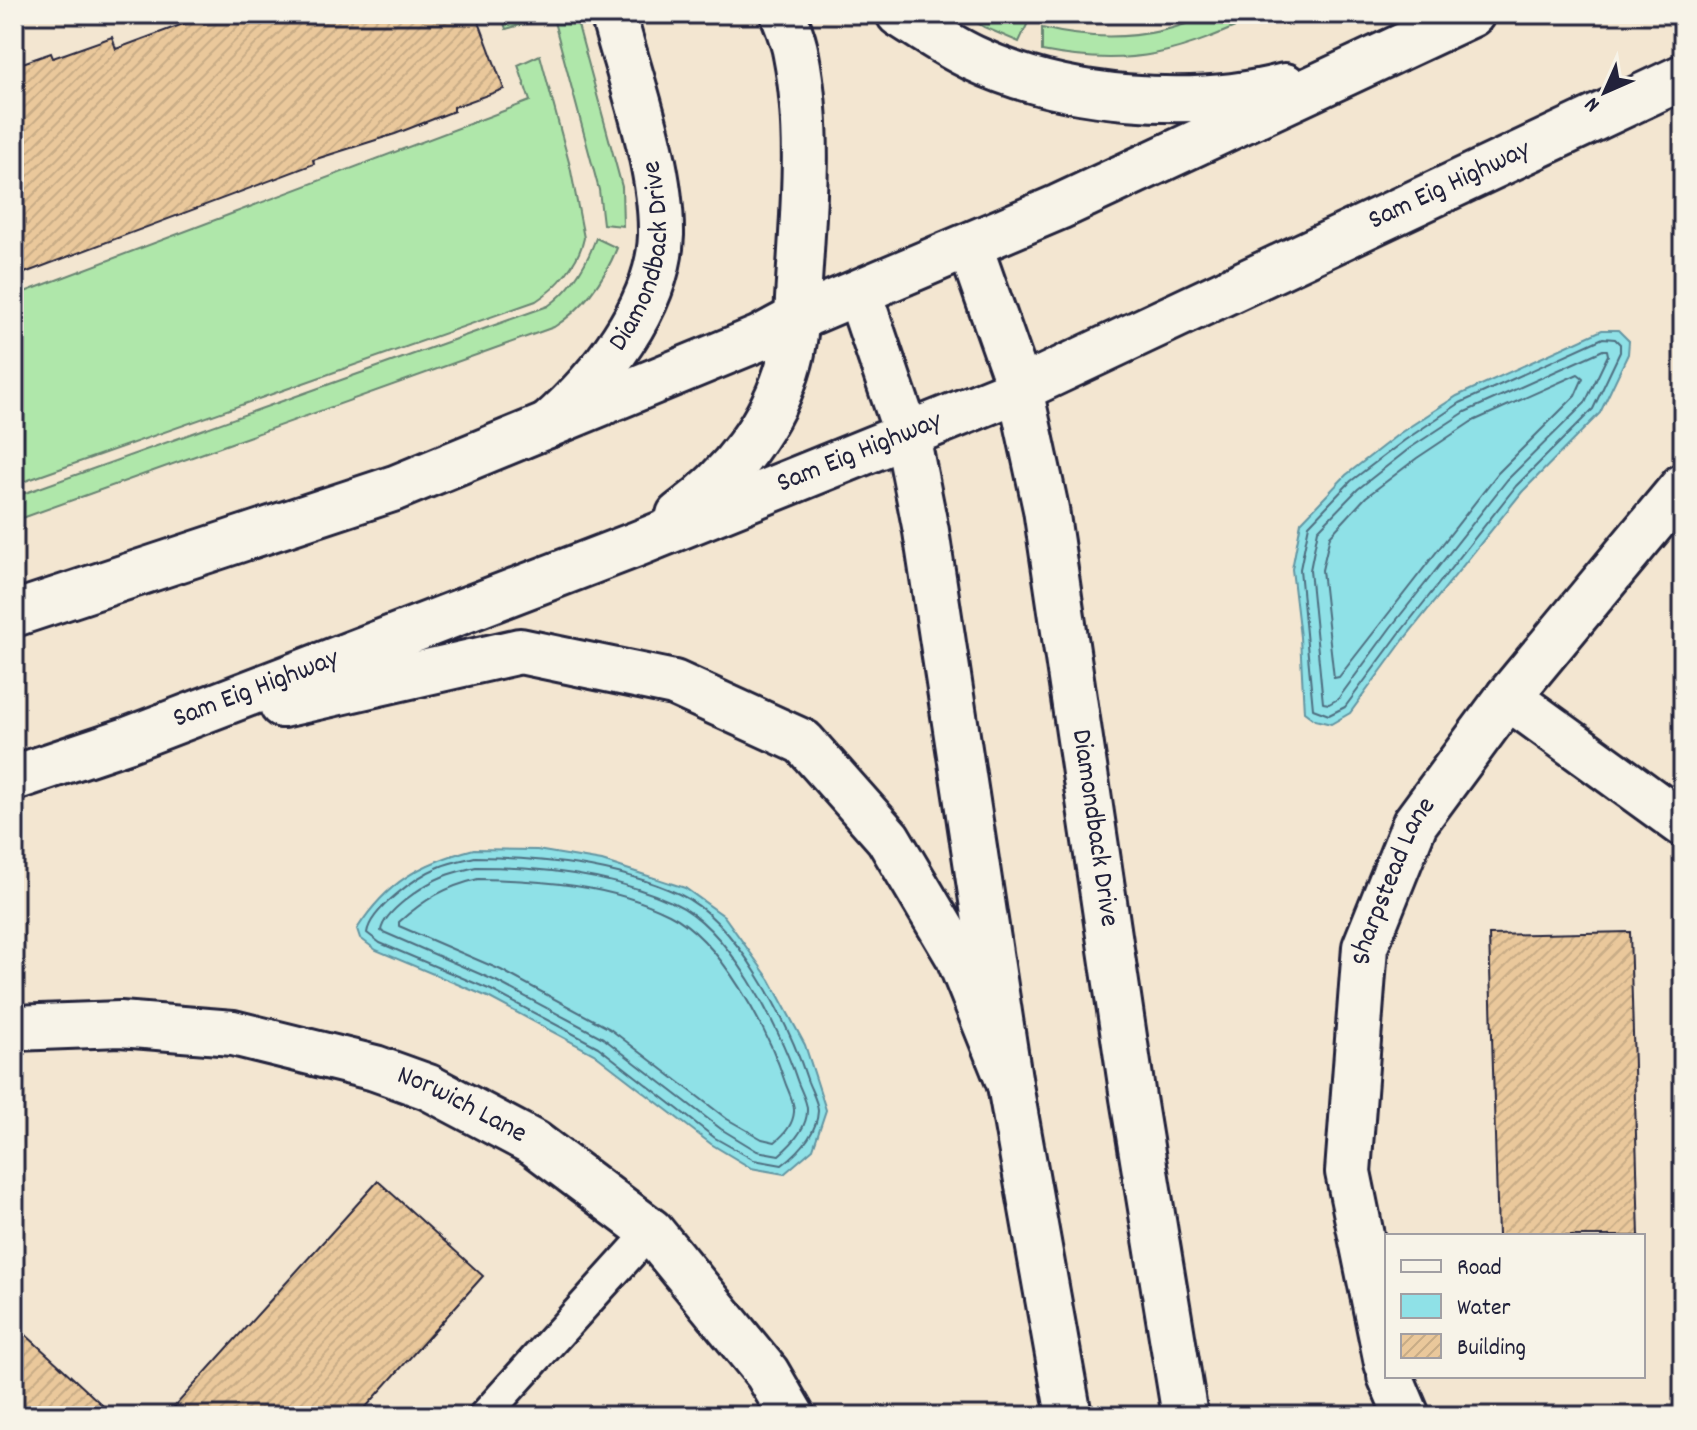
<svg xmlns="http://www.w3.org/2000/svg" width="1697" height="1430" font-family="Dekko,sans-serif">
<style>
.grass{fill:#afe7aa;stroke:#688472;stroke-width:2}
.water{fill:#8fe1e7;stroke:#6395a2;stroke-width:2}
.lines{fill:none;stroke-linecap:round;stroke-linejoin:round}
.shore{stroke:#4e6e80;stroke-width:2}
.building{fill:url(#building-hatch);stroke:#22223b;stroke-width:2}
.lane-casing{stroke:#22223b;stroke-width:36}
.street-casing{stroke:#22223b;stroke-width:50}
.secondary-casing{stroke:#22223b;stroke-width:50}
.primary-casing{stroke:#22223b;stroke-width:50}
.lane{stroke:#f7f3e8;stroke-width:30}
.street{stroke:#f7f3e8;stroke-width:44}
.secondary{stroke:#f7f3e8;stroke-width:44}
.primary{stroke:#f7f3e8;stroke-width:44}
.labels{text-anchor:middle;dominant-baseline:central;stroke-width:6;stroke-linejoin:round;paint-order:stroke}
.street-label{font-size:28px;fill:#22223b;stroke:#f7f3e8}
</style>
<defs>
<pattern id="building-hatch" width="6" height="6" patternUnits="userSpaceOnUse" patternTransform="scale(2)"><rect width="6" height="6" fill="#eac89b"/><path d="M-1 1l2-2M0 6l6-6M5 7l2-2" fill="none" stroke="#c8ac86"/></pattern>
</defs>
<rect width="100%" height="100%" fill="#f3e6d1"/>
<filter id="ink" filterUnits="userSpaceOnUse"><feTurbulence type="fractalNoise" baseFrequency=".0125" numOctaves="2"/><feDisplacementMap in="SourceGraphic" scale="16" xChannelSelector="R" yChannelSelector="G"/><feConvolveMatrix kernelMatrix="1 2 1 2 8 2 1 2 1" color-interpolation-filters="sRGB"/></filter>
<g filter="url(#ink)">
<g class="grass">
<polygon points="501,14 529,14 531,22 506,29"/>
<polygon points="552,14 575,14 622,187 623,226 603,224 599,190"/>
<polygon points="964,14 1032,14 1019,42 984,27"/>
<path d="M 1045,14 L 1172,14 C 1128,24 1089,24 1045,14 Z"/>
<path d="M 1210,14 L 1264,14 C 1181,52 1134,69 1042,51 L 1042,28 C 1099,42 1157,39 1210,14 Z"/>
<path d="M 540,55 L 570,166 L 584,238 C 579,262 558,287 536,301 L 14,485 L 14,296 L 530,101 L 518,65 Z"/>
<path d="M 596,238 L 617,248 C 604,280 584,308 554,327 L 14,521 L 14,497 L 548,306 C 572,289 586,266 596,238 Z"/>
</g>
<g class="water">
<polygon points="1602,330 1618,330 1629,341 1628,354 1600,413 1522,492 1405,638 1350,713 1331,724 1315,720 1304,712 1300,637 1292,569 1301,522 1346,475 1400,433 1457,396"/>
<path d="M 474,849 L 537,850 L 602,861 L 685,888 L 724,916 L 770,980 L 805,1045 L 826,1110 L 813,1149 L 784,1174 L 751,1168 L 711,1144 L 594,1054 L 488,997 L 376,950 L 360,938 L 357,929 C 387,882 421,863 474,849 Z"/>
</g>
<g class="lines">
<g class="shore">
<polygon points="1603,338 1615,339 1620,344 1620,352 1593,409 1516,486 1399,634 1345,707 1329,715 1313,709 1300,569 1309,525 1351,481 1405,440 1460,403"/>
<polygon points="1603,350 1607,350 1608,355 1585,403 1507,480 1391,627 1338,699 1329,704 1323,703 1310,570 1318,530 1358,489 1410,448 1465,412"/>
<polygon points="1578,374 1583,378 1575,396 1498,473 1339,677 1334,678 1322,570 1330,536 1366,497 1417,458 1471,422"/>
<path d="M 475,857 C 544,858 615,865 679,894 C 737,921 789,1023 808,1082 C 811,1090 818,1102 818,1111 C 817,1134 799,1152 782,1165 L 754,1160 L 715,1138 L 598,1047 L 491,990 L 380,943 L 367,933 C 370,910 417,876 439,867 C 450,862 463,860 475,857 Z"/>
<path d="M 476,867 C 543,867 612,875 674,903 C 728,927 779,1026 797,1080 C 800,1089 807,1101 807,1109 C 808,1128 792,1144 779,1155 L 757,1151 L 721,1129 L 603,1038 L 496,981 L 381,931 C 383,912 426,883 444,876 C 454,872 465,870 476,867 Z"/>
<path d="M 478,879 C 541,880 611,885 669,914 C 720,939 768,1030 785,1082 C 788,1091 795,1103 794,1112 C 793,1124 785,1134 775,1142 L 762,1139 L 727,1119 L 610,1029 L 501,970 L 399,926 L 399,922 C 425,899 445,887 478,879 Z"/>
</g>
</g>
<g class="building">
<polygon points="210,14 476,14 504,89 454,107 454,111 395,134 313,160 314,164 14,277 14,66 51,53 53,58 112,37 116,49"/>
<polygon points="1630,932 1639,1236 1498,1236 1489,935"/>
<polygon points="378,1181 483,1276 358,1416 166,1416"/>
<polygon points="14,1324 61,1367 114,1416 14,1416"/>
</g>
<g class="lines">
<defs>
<polyline id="lane" points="484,1416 651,1231"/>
<g id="street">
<polyline points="1508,697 1683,824"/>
<path id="s1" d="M 14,1028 L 120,1024 L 233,1033 L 375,1068 L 428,1087 L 534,1143 L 651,1231 L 767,1373 L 792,1416"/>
<path id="s2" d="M 1387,1363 L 1348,1172 L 1365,947 L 1415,823 L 1508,697 L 1683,486"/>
<polyline points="1390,1376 1407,1416"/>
</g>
<g id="secondary">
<path d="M 783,14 C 788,27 794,41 796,55 C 813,141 801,231 797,318"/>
<path id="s3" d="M 970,247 L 1020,389 L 1046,509 L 1133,1098 L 1185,1416"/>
<polyline points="859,293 907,435 926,531 1010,1085 1069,1416"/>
<path id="s4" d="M 548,425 C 599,380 659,307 661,235 C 662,165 631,82 613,14"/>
</g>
<g id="primary">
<path d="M 899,14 C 923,29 947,46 973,58 C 1061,100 1191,111 1285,86"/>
<path d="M 679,515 C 731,477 773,424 790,361 C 794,347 795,332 797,318"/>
<polyline points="14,614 395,488 760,338 797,318 1059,207 1472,14"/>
<polyline points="282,705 520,651 674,683 803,742 888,838 958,956 1010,1085"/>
<path id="s5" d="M 14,778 L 127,740 L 637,544 L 1020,389 L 1683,77"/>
</g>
</defs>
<use href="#lane" class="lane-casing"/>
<use href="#street" class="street-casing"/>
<use href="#secondary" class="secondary-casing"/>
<use href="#primary" class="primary-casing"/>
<use href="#lane" class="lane"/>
<use href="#street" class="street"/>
<use href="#secondary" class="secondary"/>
<use href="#primary" class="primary"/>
</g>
</g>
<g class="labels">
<g class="street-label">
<text stroke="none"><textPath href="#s5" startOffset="1554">Sam Eig Highway</textPath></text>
<text stroke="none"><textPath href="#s4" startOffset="202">Diamondback Drive</textPath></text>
<text stroke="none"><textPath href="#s5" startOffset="906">Sam Eig Highway</textPath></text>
<text stroke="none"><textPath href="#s5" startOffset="258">Sam Eig Highway</textPath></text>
<text stroke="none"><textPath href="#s3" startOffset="596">Diamondback Drive</textPath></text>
<text stroke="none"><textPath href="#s2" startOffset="492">Sharpstead Lane</textPath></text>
<text stroke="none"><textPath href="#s1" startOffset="460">Norwich Lane</textPath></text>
</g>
</g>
<rect width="1697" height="1430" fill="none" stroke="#f7f3e8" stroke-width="48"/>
<rect x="24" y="24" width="1649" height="1382" fill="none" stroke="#22223b" stroke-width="3" filter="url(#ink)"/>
<rect x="1385" y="1234" width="260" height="144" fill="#f7f3e8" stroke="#a29fa3" stroke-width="2"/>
<rect x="1401" y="1260" width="40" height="12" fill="#f7f3e8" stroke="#a29fa3" stroke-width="2"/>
<text x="1457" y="1274" font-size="24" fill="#22223b">Road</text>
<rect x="1401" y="1294" width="40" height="24" fill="#8fe1e7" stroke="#a29fa3" stroke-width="2"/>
<text x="1457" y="1314" font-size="24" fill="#22223b">Water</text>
<rect x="1401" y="1334" width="40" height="24" fill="url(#building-hatch)" stroke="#a29fa3" stroke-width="2"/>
<text x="1457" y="1354" font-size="24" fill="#22223b">Building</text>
<g transform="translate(1605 92) rotate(225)" stroke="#f7f3e8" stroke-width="6" paint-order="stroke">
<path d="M0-6L14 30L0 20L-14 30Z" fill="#22223b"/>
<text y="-12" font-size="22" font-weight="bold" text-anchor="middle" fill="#22223b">N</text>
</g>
</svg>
